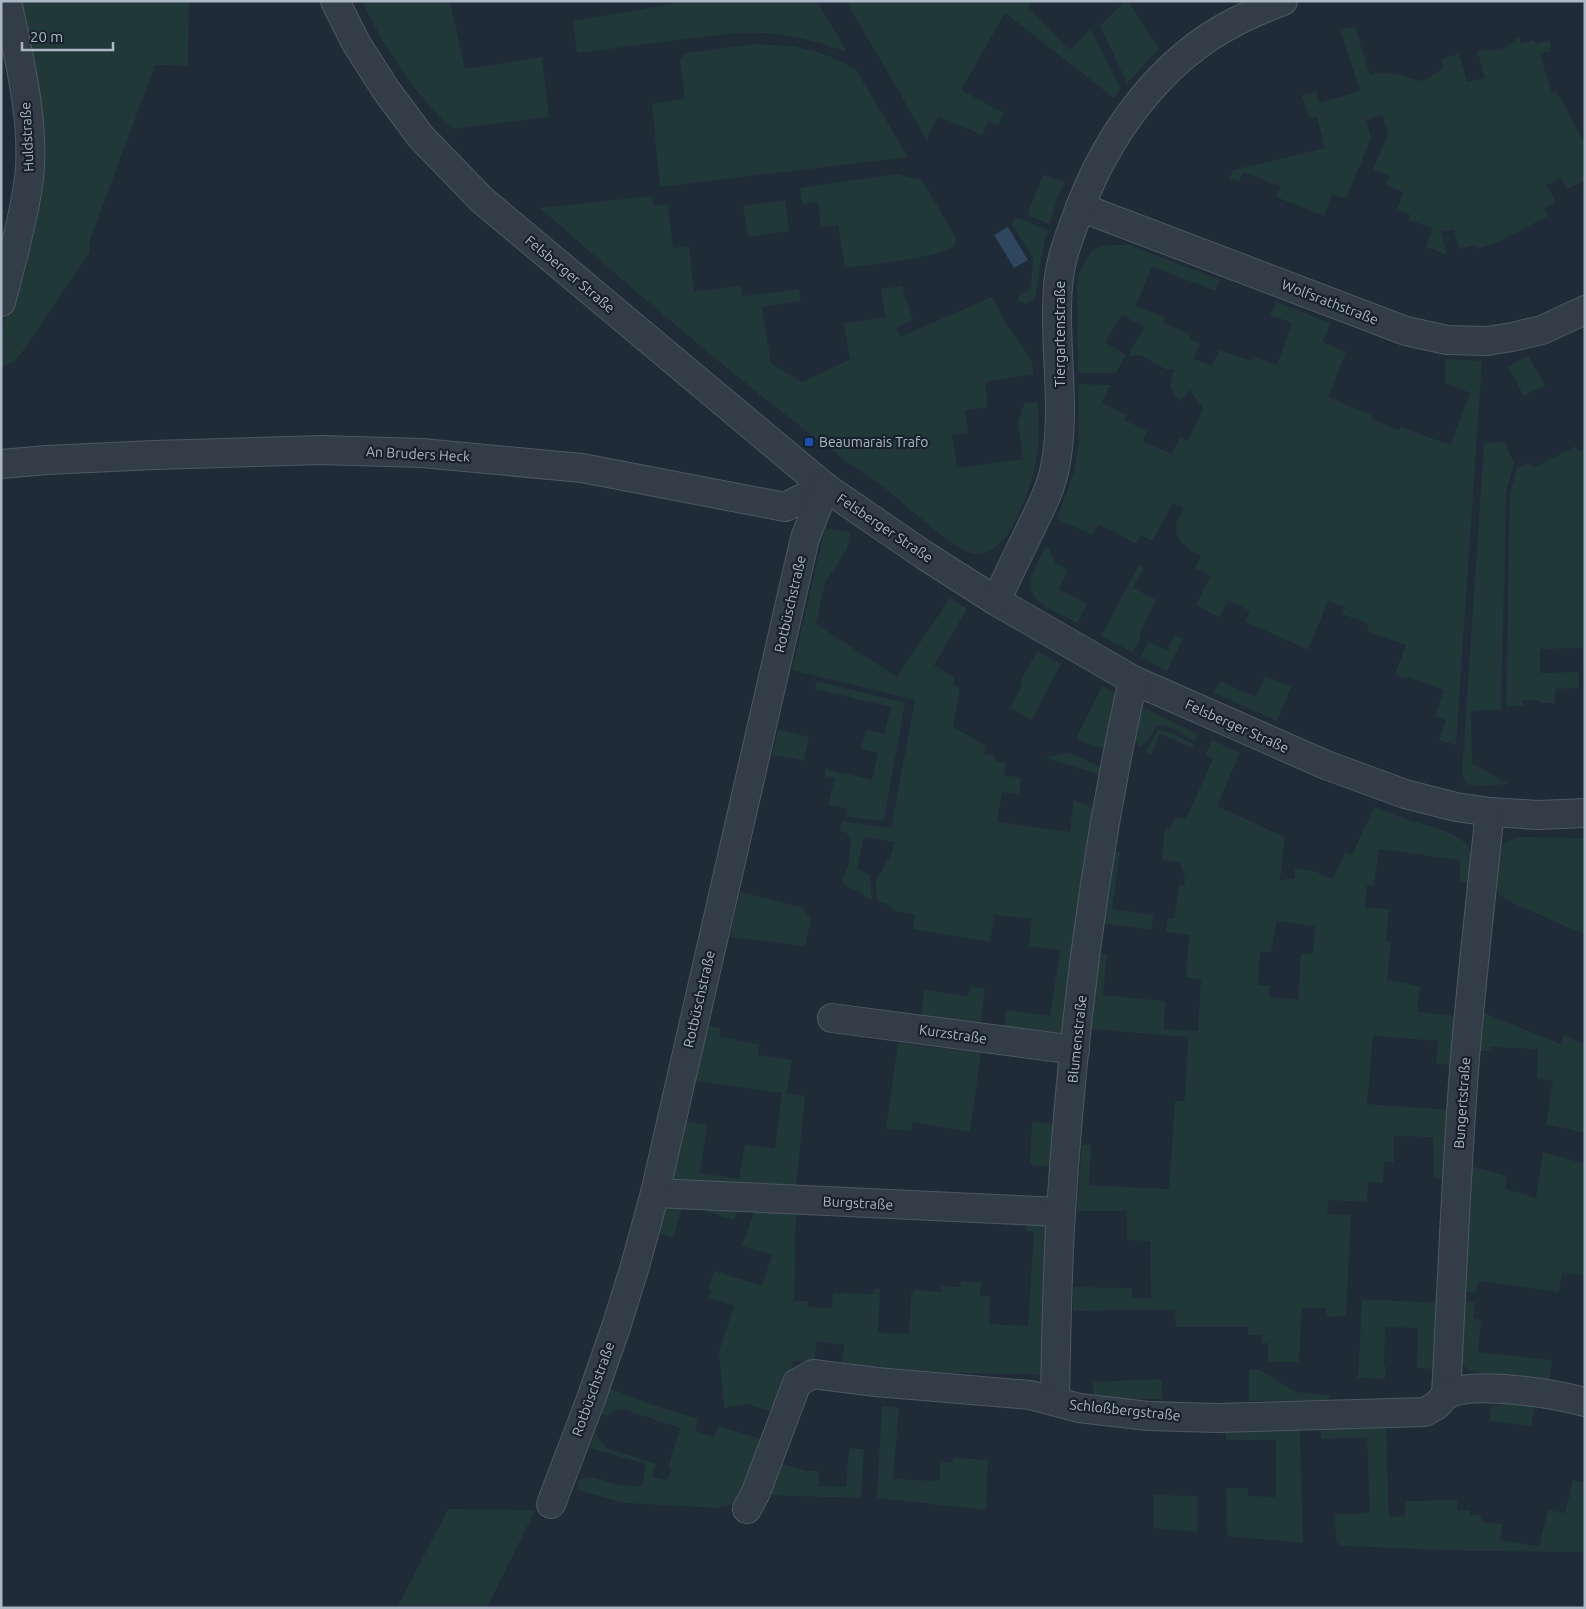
<svg xmlns="http://www.w3.org/2000/svg" width="1586" height="1609" font-family="Ubuntu,sans-serif">
<style>
.green{fill:#213839;fill-rule:evenodd}
.water{fill:#2f475e}
.lines{fill:none;stroke-linecap:round;stroke-linejoin:round}
.minor-casing{stroke:#4d5863;stroke-width:30}
.minor{stroke:#323d48;stroke-width:28}
.transit-dot{fill:#1a4fb4;stroke:#18222c;stroke-width:2}
.labels{text-anchor:middle;dominant-baseline:central;stroke-width:4.5;stroke-linejoin:round;paint-order:stroke}
.street-label{font-size:14px;fill:#acb8c5;stroke:#18222c}
.poi-label{font-size:14px;fill:#acb8c5;stroke:#18222c;text-anchor:start}
</style>
<rect width="100%" height="100%" fill="#1f2b37"/>
<g class="green">
<polygon points="15,1 189,1 188,66 155,65 90,240 89,253 22,352 15,361 5,366 1,364 1,330 24,238"/>
<path d="M 362,1 L 450,1 L 465,69 L 542,57 L 549,117 L 452,129 C 418,98 381,43 362,1 Z"/>
<path d="M 687,1 L 817,1 L 847,52 C 808,38 777,31 735,33 L 577,53 L 573,21 Z"/>
<polygon points="846,1 1033,1 1028,7 1069,50 1090,30 1093,33 1121,89 1114,98 1005,13 961,90 1004,113 998,125 989,121 982,135 938,116 927,140"/>
<polygon points="1125,1 1128,1 1159,49 1127,83 1100,26"/>
<path d="M 1355,27 L 1370,75 C 1388,67 1405,79 1424,81 L 1443,68 L 1441,59 L 1459,54 L 1467,82 L 1485,78 L 1477,51 L 1504,48 L 1519,37 L 1521,44 L 1534,40 L 1536,44 L 1550,40 L 1551,51 L 1540,54 L 1552,93 L 1557,91 L 1585,144 L 1585,181 L 1567,189 L 1561,178 L 1547,185 L 1556,202 L 1545,208 L 1548,216 L 1496,243 L 1476,249 L 1475,245 L 1459,249 L 1454,230 L 1441,231 L 1447,255 L 1426,247 L 1433,228 L 1408,220 L 1410,215 L 1397,210 L 1403,192 L 1386,185 L 1389,176 L 1373,170 L 1388,134 L 1382,115 L 1366,120 L 1371,138 L 1346,199 L 1332,194 L 1324,216 L 1276,197 L 1280,186 L 1243,172 L 1239,182 L 1230,178 L 1233,170 L 1325,148 L 1317,117 L 1309,118 L 1302,95 L 1316,91 L 1319,103 L 1360,91 L 1340,29 Z"/>
<polygon points="755,44 792,46 811,50 832,57 856,70 908,157 660,187 652,104 685,99 680,60 686,53"/>
<path d="M 896,174 L 922,180 L 956,238 C 956,242 957,243 954,246 C 941,258 867,265 845,268 L 838,225 L 821,227 L 818,202 L 802,204 L 800,188 Z"/>
<polygon points="1043,175 1065,182 1057,199 1050,224 1027,215"/>
<path d="M 652,196 L 653,206 L 668,204 L 673,248 L 689,246 L 694,291 L 741,286 L 743,296 L 799,289 L 801,301 L 762,307 L 771,363 L 801,382 L 858,356 L 850,359 L 844,323 L 885,317 L 881,289 L 902,286 L 913,320 L 896,327 L 900,337 L 992,297 L 1006,324 L 1031,359 L 1034,374 L 985,382 L 988,407 L 965,410 L 968,433 L 952,435 L 957,468 L 1023,459 L 1018,423 L 1024,403 L 1038,402 C 1038,422 1040,442 1036,462 C 1033,482 1017,522 1005,538 C 998,547 987,554 976,554 C 957,554 901,500 882,486 C 870,476 855,468 842,458 C 737,380 638,294 540,208 Z"/>
<polygon points="785,200 789,231 748,237 743,206"/>
<polygon points="1015,217 1048,230 1044,243 1035,299 1026,304 1020,302 1018,297 1031,289 1033,258 1012,225"/>
<path d="M 1115,245 L 1129,245 L 1220,280 L 1215,291 L 1152,266 L 1136,306 L 1165,317 L 1163,323 L 1191,334 L 1189,339 L 1200,343 L 1194,359 L 1212,366 L 1219,350 L 1252,361 L 1254,357 L 1277,365 L 1292,323 L 1270,315 L 1276,302 L 1330,323 L 1323,342 L 1346,352 L 1328,397 L 1373,416 L 1372,419 L 1399,430 L 1401,427 L 1450,445 L 1470,393 L 1445,383 L 1445,359 L 1482,361 L 1456,745 L 1439,740 L 1446,720 L 1435,716 L 1444,690 L 1408,677 L 1406,679 L 1395,674 L 1406,645 L 1367,631 L 1369,624 L 1342,614 L 1345,607 L 1328,601 L 1308,650 L 1246,622 L 1250,611 L 1228,600 L 1219,617 L 1196,605 L 1210,576 L 1195,568 L 1201,556 C 1190,551 1174,540 1176,526 C 1176,520 1182,514 1184,508 L 1173,503 L 1152,541 L 1141,535 L 1137,544 L 1099,524 L 1092,535 L 1057,519 L 1073,475 L 1079,442 L 1078,384 L 1110,385 L 1102,403 L 1126,415 L 1124,420 L 1147,431 L 1143,441 L 1171,454 L 1180,437 L 1188,441 L 1203,408 L 1190,390 L 1180,401 L 1170,388 L 1173,369 L 1165,369 L 1140,355 L 1128,356 L 1144,327 L 1122,315 L 1105,342 L 1126,355 L 1116,373 L 1078,373 L 1077,289 L 1079,273 L 1085,261 L 1092,251 L 1103,246 Z"/>
<polygon points="1528,355 1545,385 1524,396 1508,367"/>
<polygon points="1504,441 1514,463 1506,493 1501,710 1471,711 1472,763 1508,784 1481,786 1469,785 1465,782 1462,773 1484,444"/>
<polygon points="1576,446 1578,451 1585,448 1585,694 1583,648 1540,649 1540,673 1578,672 1579,688 1555,689 1555,703 1540,703 1539,700 1523,700 1523,706 1506,706 1510,494 1517,468 1528,463 1535,467"/>
<path d="M 825,528 L 850,532 L 847,549 L 825,583 L 816,624 L 897,677 L 950,598 L 967,609 L 934,665 L 955,678 L 953,683 L 960,689 L 953,727 L 985,745 L 984,754 L 995,756 L 995,761 L 1006,763 L 1004,775 L 1021,778 L 1019,794 L 1002,792 L 997,822 L 1070,832 L 1074,800 L 1094,809 L 1085,855 L 1063,1036 L 1004,1029 L 1006,1010 L 1050,1016 L 1060,950 L 1029,946 L 1032,919 L 994,915 L 990,942 L 913,929 L 915,914 L 894,911 L 887,904 L 877,901 L 876,880 L 892,853 L 894,842 L 864,837 L 857,869 L 870,875 L 872,900 C 867,898 863,895 859,892 C 853,888 841,888 843,877 C 844,873 848,868 849,863 C 850,855 849,847 851,839 L 847,833 L 840,831 L 842,821 L 891,828 L 915,700 L 792,670 Z"/>
<path d="M 1045,547 L 1049,548 L 1055,562 L 1068,570 L 1059,589 L 1087,604 L 1077,623 C 1061,614 1027,604 1031,580 C 1033,569 1041,557 1045,547 Z"/>
<polygon points="1139,565 1144,568 1133,588 1156,600 1139,636 1141,637 1133,653 1101,636"/>
<polygon points="1175,635 1183,639 1167,671 1141,657 1149,641 1167,651"/>
<polygon points="1037,651 1061,664 1032,720 1010,708 1022,686 1019,684"/>
<polygon points="1265,676 1291,687 1277,721 1214,693 1220,681 1256,697"/>
<polygon points="817,681 905,703 884,819 882,821 846,817 848,809 828,805 835,778 825,776 826,769 872,780 878,753 861,749 866,730 884,734 891,707 815,689"/>
<polygon points="1102,686 1119,695 1107,750 1076,739"/>
<path d="M 1142,707 L 1198,734 L 1195,741 C 1184,737 1169,722 1156,726 C 1152,736 1149,741 1140,746 L 1135,742 Z"/>
<polygon points="778,729 809,737 804,761 772,755"/>
<path d="M 1158,730 C 1173,730 1181,740 1194,744 L 1192,748 L 1160,734 L 1151,755 L 1146,751 Z"/>
<path d="M 1212,740 L 1240,753 L 1217,806 L 1285,837 L 1280,880 L 1295,879 L 1295,868 L 1314,871 L 1333,879 L 1345,852 L 1352,855 L 1374,807 C 1383,810 1391,814 1400,817 C 1418,824 1460,831 1470,849 C 1475,859 1472,873 1471,884 L 1460,881 L 1460,860 L 1379,849 L 1374,886 L 1367,885 L 1365,908 L 1389,909 L 1386,941 L 1391,942 L 1387,980 L 1420,986 L 1417,1012 L 1458,1016 L 1455,1065 L 1436,1064 L 1438,1041 L 1373,1036 L 1367,1104 L 1453,1110 L 1443,1179 L 1437,1179 L 1434,1176 L 1433,1137 L 1394,1136 L 1394,1162 L 1384,1162 L 1383,1183 L 1368,1182 L 1367,1202 L 1328,1200 L 1327,1214 L 1351,1215 L 1346,1316 L 1327,1317 L 1326,1308 L 1302,1308 L 1299,1362 L 1268,1362 L 1268,1343 L 1262,1343 L 1262,1335 L 1248,1335 L 1248,1327 L 1176,1327 L 1175,1310 L 1073,1311 L 1073,1287 L 1132,1288 L 1132,1298 L 1151,1298 L 1150,1241 L 1127,1240 L 1127,1211 L 1077,1211 L 1082,1145 L 1091,1145 L 1089,1185 L 1169,1189 L 1175,1101 L 1185,1101 L 1188,1037 L 1089,1029 L 1098,953 L 1107,954 L 1103,995 L 1165,1001 L 1164,1029 L 1198,1031 L 1201,980 L 1186,977 L 1189,935 L 1166,932 L 1168,918 L 1174,918 L 1179,885 L 1184,886 L 1185,879 L 1180,863 L 1162,859 L 1165,828 L 1170,829 L 1175,817 L 1186,819 L 1213,759 L 1205,755 ZM 1277,921 L 1315,927 L 1313,954 L 1301,953 L 1298,1000 L 1269,997 L 1269,986 L 1258,985 L 1260,952 L 1271,952 Z"/>
<polygon points="1068,752 1103,768 1101,775 1045,758"/>
<path d="M 1518,837 L 1585,838 L 1585,935 L 1506,900 L 1498,893 L 1496,884 L 1501,848 C 1506,841 1511,839 1518,837 Z"/>
<polygon points="1110,851 1120,852 1112,909 1153,915 1152,930 1100,923"/>
<polygon points="740,892 802,907 811,920 805,946 730,937"/>
<polygon points="970,987 985,989 980,1026 921,1019 924,990 968,996"/>
<polygon points="1482,1012 1560,1044 1564,1034 1585,1045 1585,1133 1546,1124 1553,1081 1537,1079 1538,1049 1491,1047 1491,1051 1478,1051"/>
<polygon points="707,1025 720,1028 720,1037 759,1044 758,1055 792,1060 787,1093 805,1096 796,1188 671,1181 685,1121 707,1125 700,1173 739,1179 745,1144 775,1149 782,1093 695,1081"/>
<polygon points="898,1043 981,1053 970,1132 913,1122 911,1131 886,1129"/>
<polygon points="1032,1122 1056,1124 1053,1167 1030,1165"/>
<polygon points="1543,1152 1585,1164 1584,1276 1562,1272 1559,1292 1478,1281 1476,1293 1464,1291 1471,1166 1507,1176 1505,1189 1536,1198"/>
<polygon points="668,1202 796,1208 794,1301 808,1301 808,1307 832,1308 833,1293 874,1294 875,1288 880,1289 878,1333 909,1334 911,1293 914,1293 914,1290 941,1292 941,1286 960,1287 961,1281 981,1282 980,1296 990,1296 989,1324 1028,1326 1034,1232 1026,1231 1027,1219 1051,1220 1047,1375 953,1373 842,1365 844,1345 817,1342 814,1362 792,1361 792,1371 777,1414 748,1404 724,1408 719,1351 734,1306 709,1297 712,1290 708,1289 714,1271 762,1286 772,1255 742,1246 754,1212 738,1207 734,1220 683,1204 673,1238 658,1233"/>
<polygon points="1362,1299 1441,1303 1437,1369 1417,1368 1418,1328 1385,1327 1384,1366 1386,1367 1385,1379 1358,1378"/>
<polygon points="1464,1301 1475,1303 1473,1319 1481,1320 1478,1352 1552,1360 1549,1383 1468,1371 1461,1361"/>
<polygon points="1249,1370 1260,1370 1296,1392 1329,1395 1329,1400 1249,1401"/>
<polygon points="1162,1379 1162,1399 1094,1400 1093,1382"/>
<path d="M 609,1388 L 653,1405 L 698,1419 L 695,1431 L 714,1437 L 718,1426 L 768,1441 L 735,1504 L 717,1508 L 625,1503 L 584,1492 L 578,1489 L 578,1481 C 588,1472 604,1482 615,1484 C 624,1486 634,1486 643,1486 L 645,1464 L 590,1448 L 595,1433 L 606,1448 L 656,1464 L 652,1477 L 667,1481 L 671,1469 L 668,1467 L 680,1428 L 622,1409 L 613,1411 L 607,1416 L 600,1414 Z"/>
<polygon points="1516,1403 1535,1407 1531,1426 1489,1421 1491,1406"/>
<polygon points="882,1406 899,1408 893,1479 939,1481 941,1461 953,1463 953,1458 988,1460 986,1510 877,1498"/>
<polygon points="1386,1424 1389,1517 1405,1516 1405,1501 1457,1500 1457,1511 1470,1510 1471,1515 1481,1515 1481,1522 1503,1524 1500,1540 1539,1546 1548,1510 1565,1513 1573,1480 1585,1483 1585,1552 1471,1551 1342,1546 1336,1542 1335,1514 1370,1513 1367,1438 1321,1439 1321,1427"/>
<polygon points="1225,1428 1300,1428 1303,1543 1227,1536 1226,1488 1248,1488 1248,1496 1276,1497 1276,1440 1226,1440"/>
<polygon points="849,1448 864,1449 861,1498 765,1495 779,1463 807,1471 819,1471 818,1486 846,1487"/>
<polygon points="1154,1495 1197,1496 1197,1532 1154,1528"/>
<polygon points="448,1509 535,1510 487,1608 397,1608"/>
</g>
<polygon class="water" points="1008,227 1028,260 1014,268 994,235"/>
<g class="lines">
<defs>
<g id="minor">
<polyline points="335,1 356,43 386,90 421,137 482,200 825,487 924,555 996,601 1133,680 1326,765 1405,794 1456,807 1490,812 1538,815 1585,813"/>
<polyline points="1080,207 1406,331 1447,340 1487,341 1512,337 1542,330 1585,310"/>
<path d="M 1,302 C 11,264 22,225 28,186 C 37,128 19,58 7,1"/>
<polyline points="1,464 47,460 154,455 321,450 422,453 582,468 785,507 825,487"/>
<path d="M 996,601 C 1007,577 1019,553 1030,530 C 1040,509 1051,489 1055,467 C 1067,407 1053,346 1058,286 C 1060,260 1069,237 1078,213 C 1106,136 1160,60 1235,22 C 1250,14 1267,7 1283,1"/>
<polyline points="832,1018 1075,1050"/>
<polyline points="655,1193 1061,1212"/>
<path d="M 1446,1395 C 1452,1283 1456,1170 1465,1058 C 1472,976 1481,894 1490,812"/>
<path d="M 1055,1401 C 1056,1338 1057,1275 1061,1212 C 1072,1034 1094,855 1133,680"/>
<polyline points="551,1504 591,1399 617,1324 635,1266 655,1193 805,538 825,487"/>
<path d="M 747,1509 L 756,1492 L 797,1383 L 813,1374 L 876,1382 L 1030,1395 L 1079,1408 L 1148,1416 L 1217,1418 L 1425,1412 C 1430,1409 1434,1407 1438,1404 C 1441,1401 1443,1397 1446,1395 C 1472,1380 1556,1394 1585,1402"/>
</g>
</defs>
<use href="#minor" class="minor-casing"/>
<use href="#minor" class="minor"/>
</g>
<rect class="transit-dot" x="804" y="437" width="10" height="10" rx="2.5"/>
<g class="labels">
<g class="street-label">
<text transform="translate(27 137) rotate(-93)">Huldstraße</text>
<text transform="translate(570 274) rotate(40)">Felsberger Straße</text>
<text transform="translate(1330 302) rotate(21)">Wolfsrathstraße</text>
<text transform="translate(1060 334) rotate(-90)">Tiergartenstraße</text>
<text transform="translate(418 454) rotate(3)">An Bruders Heck</text>
<text transform="translate(885 528) rotate(34)">Felsberger Straße</text>
<text transform="translate(790 604) rotate(-77)">Rotbüschstraße</text>
<text transform="translate(1237 726) rotate(24)">Felsberger Straße</text>
<text transform="translate(699 999) rotate(-77)">Rotbüschstraße</text>
<text transform="translate(953 1034) rotate(8)">Kurzstraße</text>
<text transform="translate(1077 1039) rotate(-84)">Blumenstraße</text>
<text transform="translate(1462 1103) rotate(-86)">Bungertstraße</text>
<text transform="translate(858 1203) rotate(3)">Burgstraße</text>
<text transform="translate(593 1389) rotate(-70)">Rotbüschstraße</text>
<text transform="translate(1125 1410) rotate(6)">Schloßbergstraße</text>
</g>
<g class="poi-label">
<text x="819" y="442">Beaumarais Trafo</text>
</g>
</g>
<rect width="1586" height="1609" fill="none" stroke="#acb8c5" stroke-width="5"/>
<path d="M22 42v8h91v-8" fill="none" stroke="#acb8c5" stroke-width="2.5"/>
<text x="30" y="42" font-size="15" fill="#acb8c5" stroke="#18222c" stroke-width="4" paint-order="stroke">20 m</text>
</svg>
